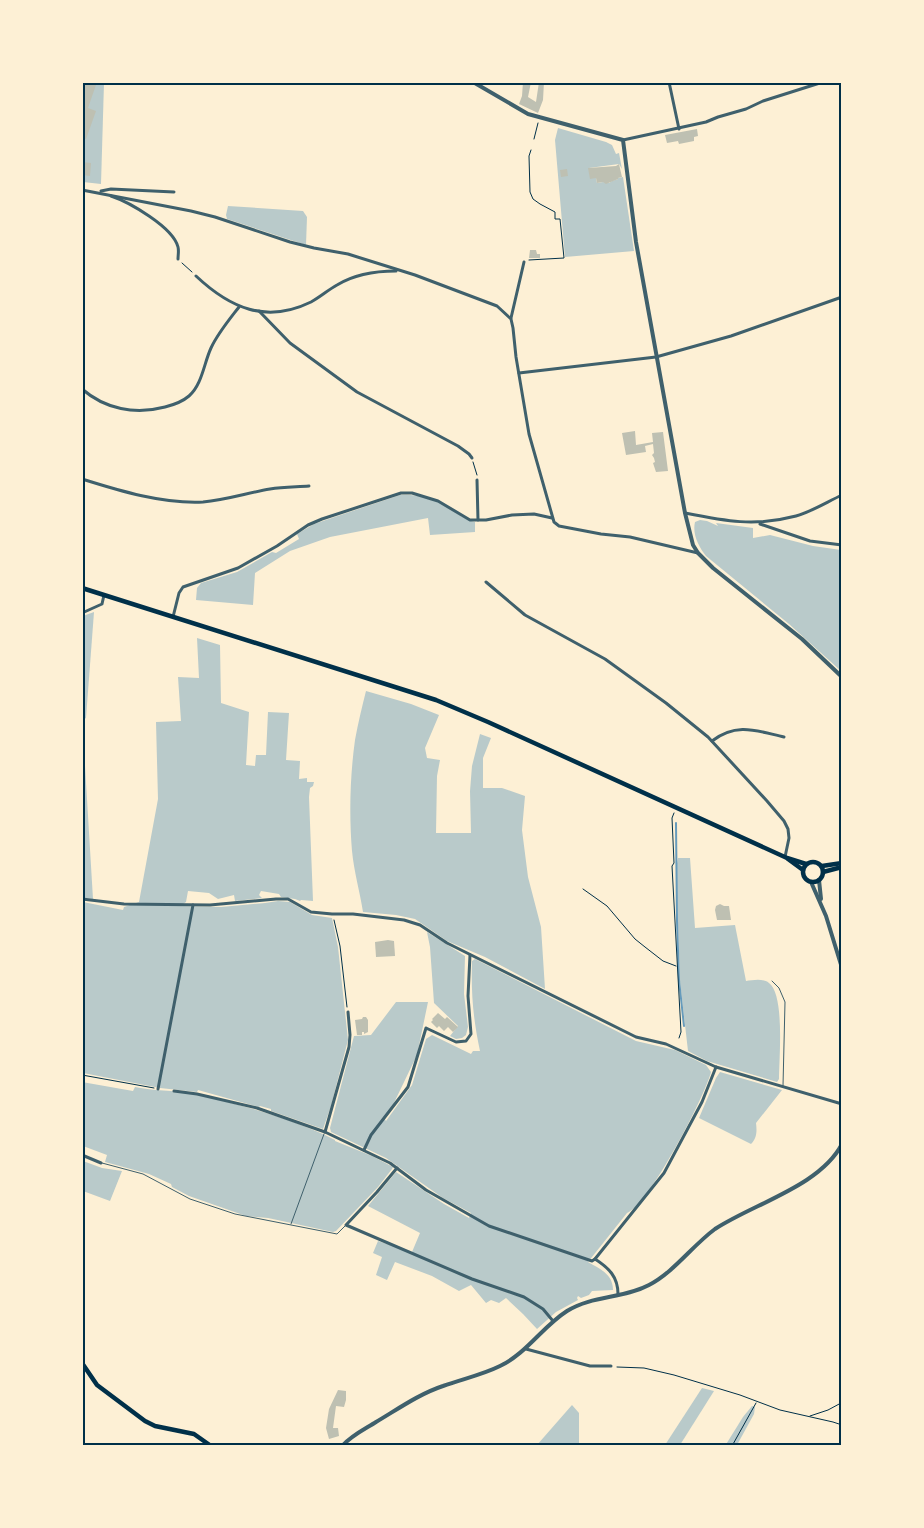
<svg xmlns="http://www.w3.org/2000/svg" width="924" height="1528" font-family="Signika,sans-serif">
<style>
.green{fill:#b9caca}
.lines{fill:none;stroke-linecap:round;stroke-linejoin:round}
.stream{stroke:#669bbc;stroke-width:2}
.building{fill:#bec0b2}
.path{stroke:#003049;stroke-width:1}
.service{stroke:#3f606c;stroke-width:1}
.minor{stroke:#3f606c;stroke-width:3}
.tertiary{stroke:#3f606c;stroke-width:4}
.secondary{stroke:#003049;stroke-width:4.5}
.neatline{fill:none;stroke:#003049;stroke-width:2}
</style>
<rect width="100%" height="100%" fill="#fdf0d5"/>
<g class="green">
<polygon points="82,83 104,83 101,184 83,182"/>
<polygon points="558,128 606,142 612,145 616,154 619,153 622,169 619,164 589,168 596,178 597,183 603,182 609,183 612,181 618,179 618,178 623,177 634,251 565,257 555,140"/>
<polygon points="228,206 303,211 307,217 306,245 227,219 226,215"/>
<path d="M 400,495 C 418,494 436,499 450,509 C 459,514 465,520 475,522 L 475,532 L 430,535 L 428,518 L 330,537 L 290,551 L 255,573 L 253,605 L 196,600 L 197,588 L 201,583 L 237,572 L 272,552 L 276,553 L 299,539 L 297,534 L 314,524 Z"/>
<path d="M 700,520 L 707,521 L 718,526 L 716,523 L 753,528 L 753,538 L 770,535 L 813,546 L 841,550 L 841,671 L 789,624 L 706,556 C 699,547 692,534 695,522 Z"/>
<polygon points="94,612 86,718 83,720 83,616"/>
<polygon points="197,638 220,645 221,703 249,712 246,765 255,766 256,755 266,755 268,712 289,713 286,760 300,761 299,779 307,778 307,782 314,782 313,786 310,788 309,797 313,901 301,900 300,901 295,899 281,897 279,894 261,891 259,895 262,898 235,901 234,895 218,899 209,893 188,891 186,902 180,906 221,907 265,903 278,901 290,902 312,915 332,918 338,947 348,1040 331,1106 323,1129 271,1111 271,1109 260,1106 259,1107 198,1090 197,1092 160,1088 83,1073 83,902 123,910 124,907 139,902 158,799 156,722 181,721 178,677 199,678"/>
<path d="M 366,691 L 411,704 L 439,715 L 425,748 L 427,758 L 440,760 L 437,776 L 436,833 L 471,833 L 470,791 L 472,766 L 480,734 L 491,738 L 483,758 L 483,788 L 502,788 L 525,796 L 522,830 L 528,877 L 541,927 L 545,989 L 485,957 L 447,941 L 415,919 L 396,915 L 363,912 C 360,892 354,872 352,851 C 349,815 350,776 355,740 C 358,723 362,707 366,691 Z"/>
<polygon points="85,725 84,749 93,899 83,898 82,726"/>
<path d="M 678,858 L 690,858 L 695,928 L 735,925 L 746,981 C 753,980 763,978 769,983 C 785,995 779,1059 779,1079 L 777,1082 L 707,1061 L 688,1051 L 680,981 L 676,869 Z"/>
<polygon points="427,932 465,956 464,994 468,1027 466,1035 462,1038 456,1039 450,1036 458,1026 434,1003 430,947"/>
<path d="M 475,959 L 636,1041 L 675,1050 L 706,1065 L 711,1072 C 705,1096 649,1205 627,1213 L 588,1262 C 600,1269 613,1274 613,1290 L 592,1291 L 589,1295 L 581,1298 L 578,1296 L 577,1298 L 578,1300 L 556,1312 L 537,1329 L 523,1314 L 506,1298 L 499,1303 L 491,1300 L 486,1303 L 471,1285 L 459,1291 L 432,1276 L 395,1262 L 387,1280 L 376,1275 L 382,1257 L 373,1253 L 378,1241 L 412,1252 L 420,1233 L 368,1206 L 396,1172 L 444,1204 L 469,1218 L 471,1213 L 443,1198 L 386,1158 L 331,1132 L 330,1128 L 354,1036 L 371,1035 L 396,1002 L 428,1002 L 417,1055 L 392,1107 L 384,1118 L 386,1121 L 412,1085 L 426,1039 L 432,1035 L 471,1054 L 473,1051 L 480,1051 C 473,1018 471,994 472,961 Z"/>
<path d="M 720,1072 L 782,1090 L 756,1123 C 757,1131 757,1138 751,1144 L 699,1118 L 716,1078 Z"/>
<path d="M 82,1082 L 133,1091 L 135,1087 C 154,1091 173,1090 192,1094 C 237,1103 294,1119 335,1140 L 335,1141 L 372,1156 L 393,1167 L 392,1169 L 378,1187 L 336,1231 L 333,1232 L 268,1218 L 246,1216 L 189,1196 L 172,1187 L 171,1184 L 149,1174 L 105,1162 L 107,1155 L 83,1146 Z"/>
<polygon points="83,1161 102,1168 122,1171 110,1201 83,1191"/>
<polygon points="702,1388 714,1391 680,1445 665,1445"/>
<polygon points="572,1405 579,1413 579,1445 537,1445"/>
<polygon points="752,1406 755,1407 754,1414 737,1445 725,1446 743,1417"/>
</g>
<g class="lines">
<polyline class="stream" points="676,823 677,921 679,980 684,1026"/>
</g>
<g class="building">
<polygon points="83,82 97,82 88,108 96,111 86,139 82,138"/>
<polygon points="523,82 531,82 528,97 536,102 539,82 544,82 543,100 538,113 519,104 522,96"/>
<polygon points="697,129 698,136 694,137 694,141 679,144 678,141 667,143 665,135"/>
<polygon points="82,162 91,163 90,176 82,175"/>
<polygon points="619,164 622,177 618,178 618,179 606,184 603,182 597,183 596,178 590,179 588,168 616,166"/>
<polygon points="567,169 568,176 561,177 560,170"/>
<polygon points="530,250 536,250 537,254 540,254 540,258 529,258"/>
<polygon points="635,431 636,445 653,442 652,433 663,432 668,471 656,472 653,463 655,462 654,458 652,455 654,453 653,444 645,446 646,452 626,455 622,433"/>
<polygon points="720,904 724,906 729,906 731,920 717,920 715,910 716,906"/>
<polygon points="388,940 394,941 395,956 376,957 375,942"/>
<polygon points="438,1013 445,1019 447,1017 458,1027 453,1032 448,1027 444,1031 439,1026 437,1028 431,1022 433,1020 432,1019"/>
<polygon points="363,1017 366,1017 368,1020 368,1032 364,1034 364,1032 362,1032 362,1035 357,1035 355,1020 362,1019"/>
<polygon points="338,1390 346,1391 346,1400 344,1407 336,1406 333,1428 338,1428 339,1436 329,1439 326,1428 329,1409"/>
</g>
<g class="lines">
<g class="path">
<polyline points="534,139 538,123"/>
<polyline points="529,260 564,258 560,219 555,219 555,212 540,204 533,199 530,192 529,156 531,150"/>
<polyline points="182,263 192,272"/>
<polyline points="473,462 477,475"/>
<polyline points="674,813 672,818 674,863 672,866 681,1032 679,1038"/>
<polyline points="583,889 607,906 635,939 645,947 663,961 676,966"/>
<polyline points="334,920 340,946 347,1007"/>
<polyline points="82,1075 154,1088"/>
<polyline points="617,1367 644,1368 674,1375 740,1395 780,1410 833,1422 842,1425"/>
<polyline points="810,1416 828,1410 841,1403 842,1401"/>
<polyline points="732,1446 756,1403"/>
</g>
<g class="service">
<polyline points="772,981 779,988 785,1002 783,1086"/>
<polyline points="102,1163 143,1174 190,1199 235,1214 337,1234 345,1226"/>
<polyline points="291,1224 324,1134"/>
</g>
<g class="minor">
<polyline points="669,82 679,129"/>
<polyline points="623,140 706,122 718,117 746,109 763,101 823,82"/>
<polyline points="82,190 191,211 215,217 290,242 314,248 348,254 415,275 497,306 511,319 513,328 516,357 529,434 554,522 559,526 601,534 630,537 698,553"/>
<polyline points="101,191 111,189 174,192"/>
<path d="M 111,196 C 129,202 173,227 178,247 C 179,251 178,255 178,259"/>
<path d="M 196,276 C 230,308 266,324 311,302 C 320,297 328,290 337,285 C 355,274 375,271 396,271"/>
<polyline points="259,311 290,343 357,392 458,446 469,454 472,458"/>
<polyline points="511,318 524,262"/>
<polyline points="519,373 656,357 731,336 842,297"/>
<path d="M 82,389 C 105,409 135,415 165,407 C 173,405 182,402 189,396 C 202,385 204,363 211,348 C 218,333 229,320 239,307"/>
<path d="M 82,479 C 120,491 163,504 203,502 C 226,500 247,493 270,489 C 283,487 296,487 309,486"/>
<polyline points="477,480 478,520"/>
<path d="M 685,513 C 725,521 755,527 796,516 C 811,512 827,502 842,495"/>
<polyline points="760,524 810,541 842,545"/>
<polyline points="486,582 525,615 605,659 666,703 708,737 767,801 784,821 788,829 789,838 785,857"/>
<polyline points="82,613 102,604 104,595"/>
<polyline points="173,617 179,593 183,587 238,568 277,546 308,525 322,519 401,493 412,493 438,501 470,520 486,520 512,515 534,514 552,518"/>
<path d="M 712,741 C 737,722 757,731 784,737"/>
<polyline points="82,899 124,904 210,905 276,899 288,899 311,912 332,914 353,914 404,920 420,925 447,943 636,1037 666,1044 716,1067 842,1104"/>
<polyline points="158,1089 193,905"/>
<path d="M 174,1091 L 197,1094 L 257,1108 L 325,1132 L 390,1163 L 426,1190 L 489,1226 L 592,1261 L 595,1259 C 609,1268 618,1277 618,1294"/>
<polyline points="325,1132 349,1047 350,1035 348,1012"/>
<polyline points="364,1150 371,1135 408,1087 426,1028 456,1042 466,1041 471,1034 468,996 470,955"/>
<polyline points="82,1155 101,1163"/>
<polyline points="397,1168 377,1192 346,1225 472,1279 524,1297 543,1309 553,1321"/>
<polyline points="595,1259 664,1173 702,1102 716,1067"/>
<polyline points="526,1349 590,1366 611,1366"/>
</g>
<g class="tertiary">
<polyline points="473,82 528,114 623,140 636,242 685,513 693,545 698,553 713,568 802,639 842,677"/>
<polyline points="819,880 821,899"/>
<polyline points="811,882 826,916 842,968"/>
<path d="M 342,1446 C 352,1435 365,1429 376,1422 C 398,1409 419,1394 443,1386 C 462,1379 482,1375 500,1366 C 527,1353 542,1327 567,1311 C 593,1295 623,1299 649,1285 C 674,1272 692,1246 715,1229 C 755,1203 820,1186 842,1144"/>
</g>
<g class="secondary">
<polyline points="82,588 436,700 488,722 787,858 806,864"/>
<polyline points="788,859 803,870"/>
<circle cx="813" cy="872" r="10"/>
<polyline points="822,866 842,863"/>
<polyline points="823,872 842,867"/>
<polyline points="82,1363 97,1385 145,1421 155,1426 194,1434 211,1446"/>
</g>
</g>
<rect width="924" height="1528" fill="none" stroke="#fdf0d5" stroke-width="168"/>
<rect x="84" y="84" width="756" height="1360" class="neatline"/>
</svg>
